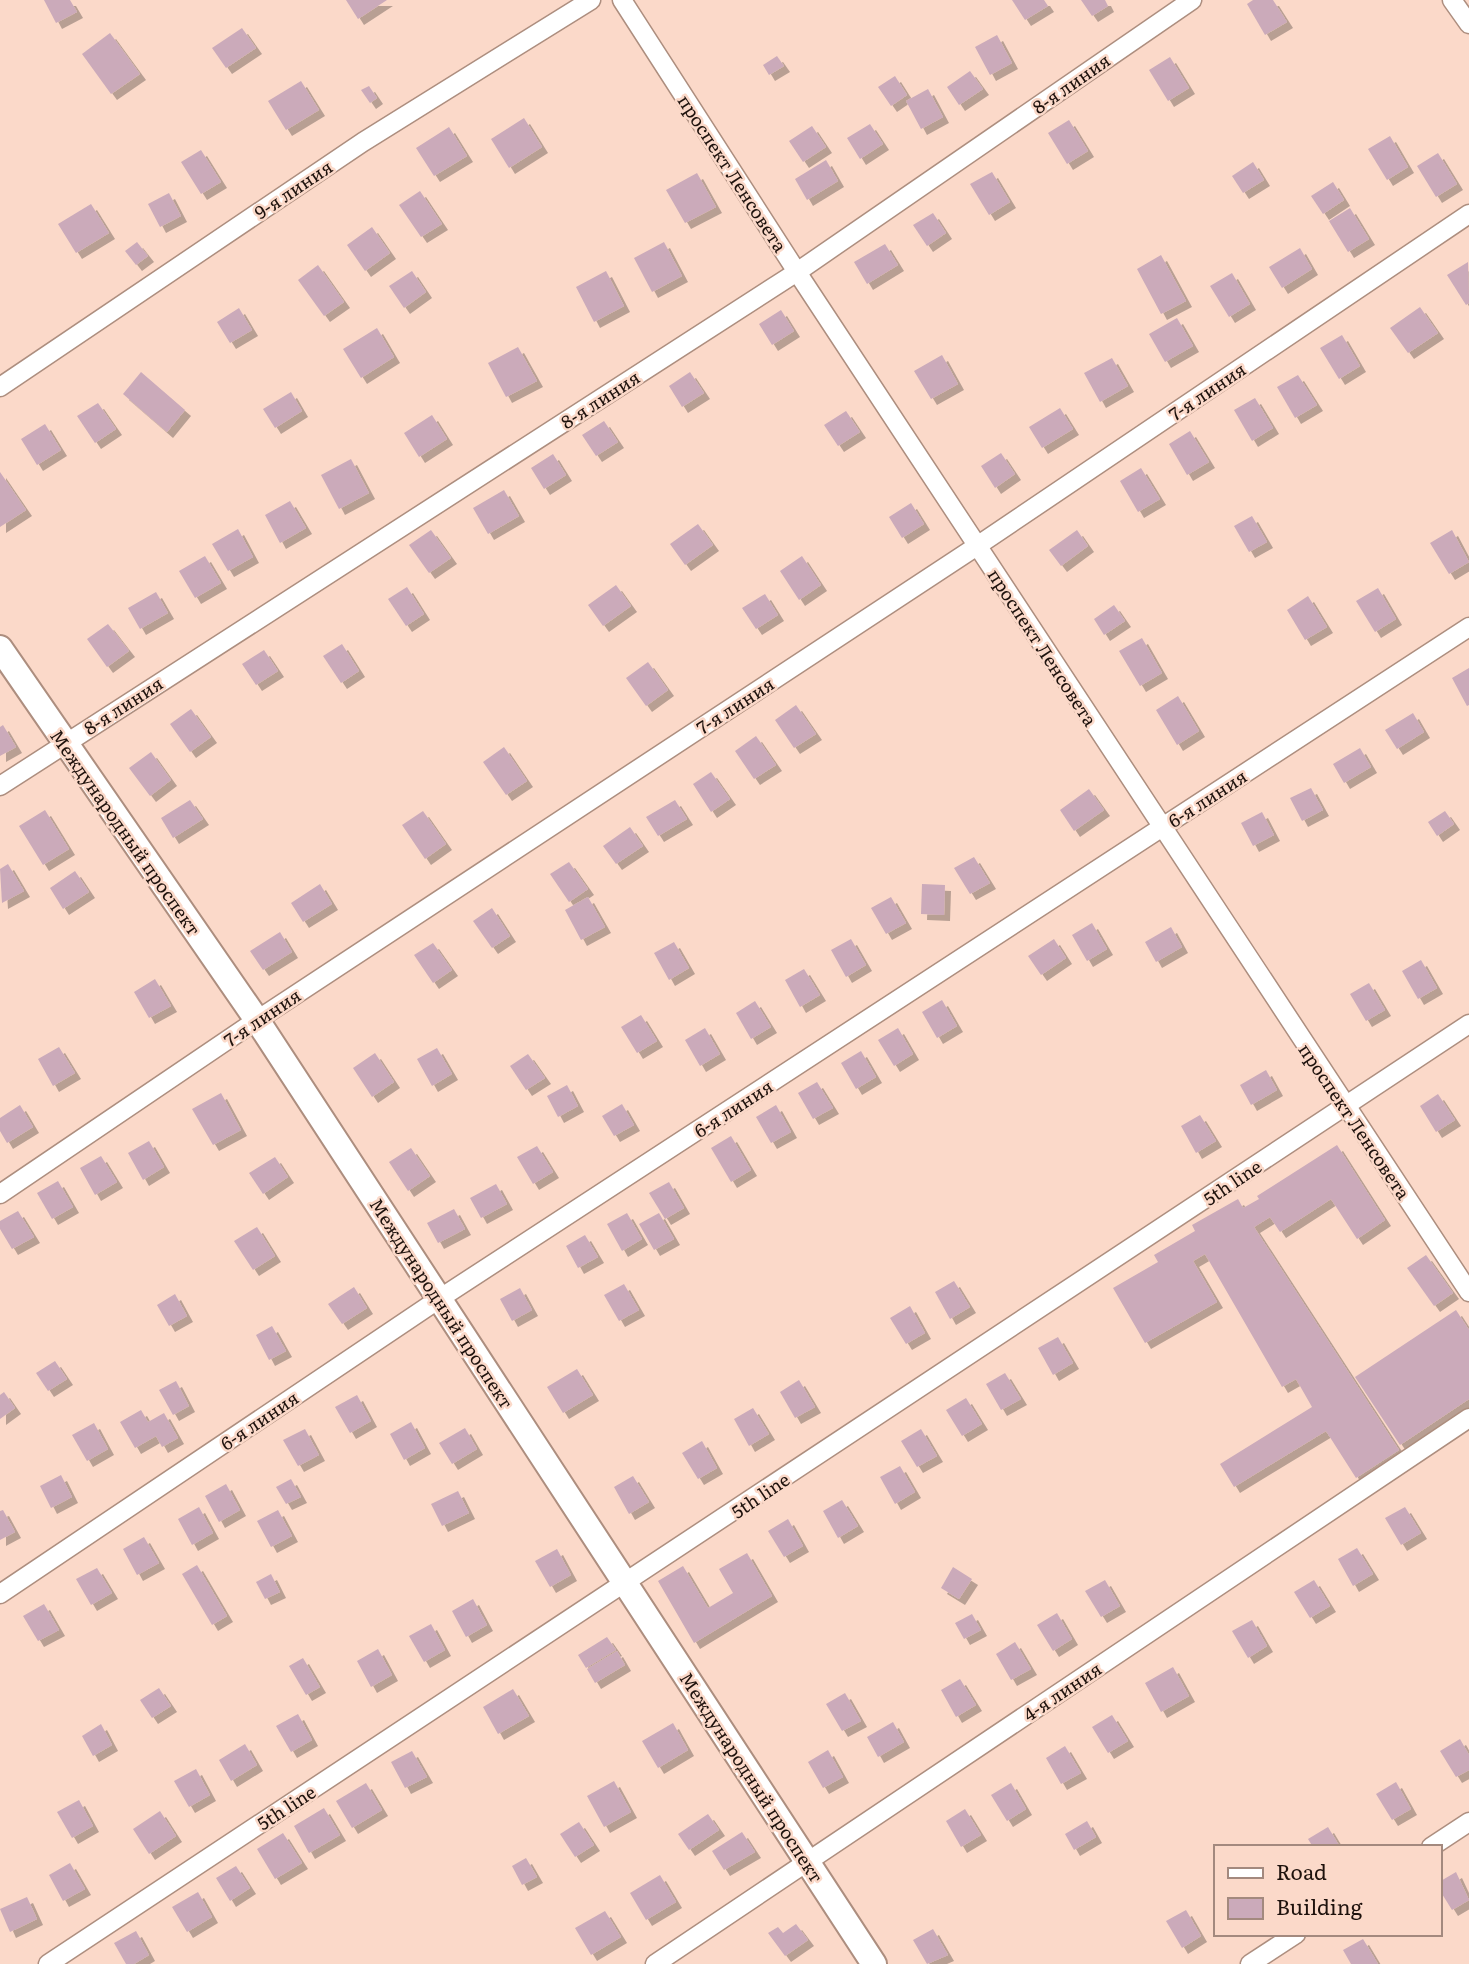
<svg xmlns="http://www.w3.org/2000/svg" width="1469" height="1964" font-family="Literata,serif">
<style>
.building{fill:#cbaaba;filter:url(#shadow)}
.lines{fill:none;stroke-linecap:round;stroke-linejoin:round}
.street-casing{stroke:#ad8e7f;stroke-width:21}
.secondary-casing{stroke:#ad8e7f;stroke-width:28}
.street{stroke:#fff;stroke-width:18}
.secondary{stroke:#fff;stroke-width:24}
.labels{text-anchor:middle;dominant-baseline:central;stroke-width:5;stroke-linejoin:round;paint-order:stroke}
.street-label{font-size:18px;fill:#1e120d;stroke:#fbd9c9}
</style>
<defs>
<filter id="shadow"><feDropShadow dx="6" dy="6" stdDeviation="0" flood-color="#0004"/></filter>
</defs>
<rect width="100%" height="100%" fill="#fbd9c9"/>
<g class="building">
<polygon points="44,0 70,0 77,12 56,23"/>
<polygon points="346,0 387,0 358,19"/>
<polygon points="1012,0 1044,0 1048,6 1025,20"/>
<polygon points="1081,0 1105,0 1108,6 1092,16"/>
<polygon points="1253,0 1273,0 1287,22 1265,35 1247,4"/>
<polygon points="242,28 256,48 226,68 212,48"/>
<polygon points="110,33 140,74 111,94 82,54"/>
<polygon points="997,35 1012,63 990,75 975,47"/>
<polygon points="777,56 784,66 769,75 763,65"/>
<polygon points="1170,57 1189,88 1168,101 1149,70"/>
<polygon points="970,71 983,89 959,105 947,87"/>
<polygon points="895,76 907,95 891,106 878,87"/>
<polygon points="301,81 319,110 286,130 268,101"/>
<polygon points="369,86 377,98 370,103 361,90"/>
<polygon points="928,89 943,117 921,129 906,101"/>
<polygon points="524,118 542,147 509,168 491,139"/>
<polygon points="1069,120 1088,151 1067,164 1048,133"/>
<polygon points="870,124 883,144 860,159 847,138"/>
<polygon points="812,126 826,147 803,162 789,141"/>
<polygon points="449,127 467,156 434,176 416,148"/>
<polygon points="1390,136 1408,167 1387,180 1368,149"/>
<polygon points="201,150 221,182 201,194 181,162"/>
<polygon points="1438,153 1457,184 1436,197 1417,166"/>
<polygon points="826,160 838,181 807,200 795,179"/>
<polygon points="1253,162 1264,180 1243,193 1232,176"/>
<polygon points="992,172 1010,202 989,215 970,184"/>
<polygon points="697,173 716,207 685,223 666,190"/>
<polygon points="1333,182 1344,200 1323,214 1311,196"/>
<polygon points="420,191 442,224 421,237 399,205"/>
<polygon points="169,193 181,216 160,227 148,204"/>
<polygon points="91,204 109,233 76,253 58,224"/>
<polygon points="1350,208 1369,239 1348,252 1329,221"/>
<polygon points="933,213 946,233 927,246 913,225"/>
<polygon points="372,227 390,253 365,271 347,245"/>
<polygon points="137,242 148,256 136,265 125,251"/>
<polygon points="664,242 682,276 652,292 634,258"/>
<polygon points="885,244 898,265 867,284 854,262"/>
<polygon points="1300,248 1312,269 1282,288 1269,267"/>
<polygon points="1161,255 1186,301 1161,314 1137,269"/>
<polygon points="1468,262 1469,303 1466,305 1447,275"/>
<polygon points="318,265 344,302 324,316 298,280"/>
<polygon points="412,271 426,292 404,308 389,286"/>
<polygon points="606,271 624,306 594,322 576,287"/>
<polygon points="1232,273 1250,304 1229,317 1210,286"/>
<polygon points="1420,307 1438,333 1408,353 1390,328"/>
<polygon points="239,308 252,330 230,343 217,322"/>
<polygon points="781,310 794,331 772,345 759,324"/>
<polygon points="1177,318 1193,346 1165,362 1149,334"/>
<polygon points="377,328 394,357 361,378 343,349"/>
<polygon points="1342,335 1360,366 1339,379 1320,348"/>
<polygon points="518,347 537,381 506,397 488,363"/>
<polygon points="942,355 958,384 931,399 914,371"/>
<polygon points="1112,358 1128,386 1100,402 1084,373"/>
<polygon points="141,372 185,410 167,432 123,394"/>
<polygon points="690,372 704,393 682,407 669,386"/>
<polygon points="1298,375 1317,405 1295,418 1277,387"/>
<polygon points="291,392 302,411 275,428 263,409"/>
<polygon points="1255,398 1273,428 1252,441 1234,410"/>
<polygon points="98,403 116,429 95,443 77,416"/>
<polygon points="1060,408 1073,429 1042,448 1029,427"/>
<polygon points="846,411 860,432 838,446 824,425"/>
<polygon points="432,415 447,439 419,457 404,433"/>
<polygon points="604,421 618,442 596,456 582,435"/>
<polygon points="45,424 61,450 37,465 21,439"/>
<polygon points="1190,431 1209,462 1187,475 1169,444"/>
<polygon points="1001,453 1015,474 995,488 981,466"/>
<polygon points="553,454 566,475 544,489 531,468"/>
<polygon points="351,459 369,493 339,509 321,475"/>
<polygon points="1141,468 1160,499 1138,512 1120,481"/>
<polygon points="0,472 26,510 0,527"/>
<polygon points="504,490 519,516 488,534 473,508"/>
<polygon points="290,501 306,528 280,543 265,515"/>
<polygon points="911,503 924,524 902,538 889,517"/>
<polygon points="1252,516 1267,542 1249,552 1234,526"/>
<polygon points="698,524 713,545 685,565 670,544"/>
<polygon points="238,529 253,557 228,571 212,544"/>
<polygon points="431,530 451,558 429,573 409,545"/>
<polygon points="1077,530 1088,546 1061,566 1049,550"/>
<polygon points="1452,530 1469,562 1449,574 1430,543"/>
<polygon points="205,556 221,583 195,598 179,571"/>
<polygon points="802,556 821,585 799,600 780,571"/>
<polygon points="616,585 631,606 603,626 588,605"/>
<polygon points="407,587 424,614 406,626 388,599"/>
<polygon points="1378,588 1396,619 1375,632 1356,601"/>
<polygon points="156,592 168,613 140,629 128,608"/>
<polygon points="765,594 778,615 756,629 742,608"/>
<polygon points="1308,596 1327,627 1305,640 1287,610"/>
<polygon points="1114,605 1125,621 1104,635 1094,619"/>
<polygon points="108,624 129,651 107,667 87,639"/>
<polygon points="1142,638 1162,673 1140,686 1119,651"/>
<polygon points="342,644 359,671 341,683 323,656"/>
<polygon points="264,650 278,671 256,685 242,664"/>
<polygon points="648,662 668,690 646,706 626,678"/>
<polygon points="1469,668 1469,705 1467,706 1452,678"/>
<polygon points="1178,696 1199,731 1177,745 1156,710"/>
<polygon points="796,705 816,734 794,748 775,720"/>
<polygon points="191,709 211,737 190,752 170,724"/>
<polygon points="1413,713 1424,732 1397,749 1385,730"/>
<polygon points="3,725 16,747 0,756 0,727"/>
<polygon points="756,736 776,765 754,779 735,751"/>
<polygon points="504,747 527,781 506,795 483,762"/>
<polygon points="1360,748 1371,767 1344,783 1333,764"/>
<polygon points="151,752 171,780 150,796 129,768"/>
<polygon points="711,772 730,799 711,812 693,784"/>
<polygon points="1311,788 1323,810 1302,821 1290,798"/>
<polygon points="1089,789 1104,810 1074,831 1060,810"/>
<polygon points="190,800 203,819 173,838 161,818"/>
<polygon points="675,800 687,819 658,836 646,817"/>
<polygon points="45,810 69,849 43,865 19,826"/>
<polygon points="423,811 446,844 425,859 402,825"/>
<polygon points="1445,811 1454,824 1437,836 1428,822"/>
<polygon points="1262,812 1274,835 1253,846 1241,823"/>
<polygon points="630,827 643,846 616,864 603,846"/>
<polygon points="974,857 990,883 970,894 954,868"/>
<polygon points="569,862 588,889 569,902 550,874"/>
<polygon points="8,864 24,891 2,903 0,869"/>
<polygon points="75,871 89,892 63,909 50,888"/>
<polygon points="320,884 332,904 303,922 291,903"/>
<polygon points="922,884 945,885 944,915 921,914"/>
<polygon points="588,897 605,927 581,940 565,910"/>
<polygon points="891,897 906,923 886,934 871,908"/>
<polygon points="492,908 510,936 492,948 473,921"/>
<polygon points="1092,923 1107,949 1087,961 1072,935"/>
<polygon points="1171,927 1182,947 1156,962 1145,942"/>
<polygon points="280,932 292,952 263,970 250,951"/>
<polygon points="851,939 866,965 846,977 831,950"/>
<polygon points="1054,939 1066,958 1041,975 1028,956"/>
<polygon points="674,942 689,968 669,980 654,953"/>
<polygon points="433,943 452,970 433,983 414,955"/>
<polygon points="1421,960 1437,988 1418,999 1402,971"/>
<polygon points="804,969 820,995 800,1007 785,980"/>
<polygon points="155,979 171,1006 149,1018 134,992"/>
<polygon points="1369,983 1385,1010 1366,1021 1350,994"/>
<polygon points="942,1000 957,1026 937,1038 922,1012"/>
<polygon points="755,1001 771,1027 751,1039 736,1013"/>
<polygon points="641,1015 657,1041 637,1053 621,1027"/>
<polygon points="705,1028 720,1054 700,1066 685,1040"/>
<polygon points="898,1028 913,1054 894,1066 878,1040"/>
<polygon points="59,1047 75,1073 53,1086 38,1059"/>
<polygon points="437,1048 452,1074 432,1086 417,1059"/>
<polygon points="861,1051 876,1077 856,1089 841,1063"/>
<polygon points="375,1053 394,1082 372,1097 353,1068"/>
<polygon points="528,1054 545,1078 526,1090 510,1066"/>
<polygon points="1266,1070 1277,1090 1251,1105 1240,1085"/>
<polygon points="817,1082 833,1108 813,1119 798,1093"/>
<polygon points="567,1085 578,1106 558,1117 547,1096"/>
<polygon points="221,1093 241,1130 213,1145 192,1109"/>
<polygon points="1438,1094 1455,1120 1436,1132 1420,1106"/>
<polygon points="622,1104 634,1125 614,1136 602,1116"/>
<polygon points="20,1105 33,1127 7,1143 0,1131 0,1118"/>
<polygon points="776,1105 791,1132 771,1143 756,1117"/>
<polygon points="1200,1115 1216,1141 1196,1153 1181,1126"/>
<polygon points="731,1136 751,1170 731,1182 711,1148"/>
<polygon points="149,1141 164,1167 143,1180 128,1153"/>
<polygon points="1337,1145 1385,1220 1357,1239 1331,1199 1280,1232 1270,1217 1254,1227 1399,1450 1356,1478 1326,1431 1234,1487 1220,1464 1312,1407 1296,1379 1282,1387 1205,1254 1193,1261 1217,1302 1145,1343 1113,1288 1158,1262 1154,1255 1195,1231 1192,1225 1238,1199 1243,1208 1259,1199 1257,1196"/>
<polygon points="537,1146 553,1172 533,1184 517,1157"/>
<polygon points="411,1148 430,1176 408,1191 389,1162"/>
<polygon points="101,1156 117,1182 95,1195 80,1168"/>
<polygon points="275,1157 288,1177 263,1194 249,1173"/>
<polygon points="58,1181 73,1207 52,1219 37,1193"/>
<polygon points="669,1182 684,1208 665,1219 649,1193"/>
<polygon points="496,1184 507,1204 481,1218 470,1198"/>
<polygon points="454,1209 465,1229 438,1243 427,1223"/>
<polygon points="18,1211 34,1237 12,1249 0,1229 0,1221"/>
<polygon points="627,1213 642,1239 622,1251 607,1224"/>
<polygon points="659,1213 674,1239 654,1250 639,1224"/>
<polygon points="257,1227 275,1256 253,1270 234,1241"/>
<polygon points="585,1235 598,1257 578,1268 566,1246"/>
<polygon points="1426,1255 1453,1293 1434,1306 1407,1268"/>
<polygon points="954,1281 970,1307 950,1319 935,1292"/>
<polygon points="624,1284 639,1310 619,1321 604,1295"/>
<polygon points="354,1287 367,1308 342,1324 328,1304"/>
<polygon points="520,1288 532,1310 512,1321 500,1299"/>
<polygon points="175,1294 187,1316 169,1326 157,1305"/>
<polygon points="910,1306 925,1333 906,1344 890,1318"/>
<polygon points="1456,1310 1469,1330 1469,1399 1400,1445 1355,1377"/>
<polygon points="272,1326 286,1351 269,1360 256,1335"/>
<polygon points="1058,1337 1073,1363 1053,1375 1038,1348"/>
<polygon points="55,1361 67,1379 48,1391 36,1373"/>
<polygon points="577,1369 593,1395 563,1413 547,1387"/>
<polygon points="1005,1373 1021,1399 1001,1410 986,1384"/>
<polygon points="799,1380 815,1407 795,1418 780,1392"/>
<polygon points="176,1381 189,1406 173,1415 159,1390"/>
<polygon points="4,1392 15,1408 0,1419 0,1395"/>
<polygon points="357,1395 371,1421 350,1433 335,1407"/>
<polygon points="966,1398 982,1424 962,1436 946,1410"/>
<polygon points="753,1408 769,1434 749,1446 734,1419"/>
<polygon points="141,1410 148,1422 164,1413 178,1438 162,1447 156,1436 135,1448 120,1422"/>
<polygon points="411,1422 425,1448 404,1460 390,1434"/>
<polygon points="94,1423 108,1449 87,1461 72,1435"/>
<polygon points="465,1428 477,1449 452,1464 439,1443"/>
<polygon points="305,1429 319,1455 298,1466 283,1440"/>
<polygon points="921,1429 937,1456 917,1467 901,1441"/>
<polygon points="702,1441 717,1468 698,1479 682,1453"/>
<polygon points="900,1466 915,1492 895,1504 880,1477"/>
<polygon points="61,1475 72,1497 51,1508 40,1486"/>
<polygon points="633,1476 649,1502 629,1514 614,1487"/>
<polygon points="291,1479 301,1497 286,1504 276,1487"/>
<polygon points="226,1484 240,1510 219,1522 205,1496"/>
<polygon points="458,1491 469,1513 442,1526 431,1504"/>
<polygon points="842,1500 858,1526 838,1538 823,1511"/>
<polygon points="199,1507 213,1533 192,1545 178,1519"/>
<polygon points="1405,1507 1421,1533 1401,1545 1385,1518"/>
<polygon points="3,1510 15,1532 0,1540 0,1511"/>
<polygon points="278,1510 292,1536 271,1547 257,1521"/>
<polygon points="788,1519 803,1546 784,1557 768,1531"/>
<polygon points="144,1537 159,1563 137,1575 123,1549"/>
<polygon points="1357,1548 1373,1574 1353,1586 1338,1559"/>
<polygon points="557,1549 571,1575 550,1587 535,1561"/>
<polygon points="747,1553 772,1596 694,1643 658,1581 683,1566 708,1608 733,1593 719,1569"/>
<polygon points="197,1565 227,1616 212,1625 182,1574"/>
<polygon points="953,1567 972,1579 959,1599 941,1588"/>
<polygon points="97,1568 112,1593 91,1605 76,1579"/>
<polygon points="271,1574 280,1592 265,1599 256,1582"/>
<polygon points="1105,1580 1120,1606 1101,1617 1085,1591"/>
<polygon points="1314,1580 1330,1606 1310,1618 1294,1592"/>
<polygon points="473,1599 487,1625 466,1637 452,1611"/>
<polygon points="44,1604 59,1630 38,1641 23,1616"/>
<polygon points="1057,1613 1072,1639 1053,1651 1037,1625"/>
<polygon points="972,1614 981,1630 964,1639 955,1623"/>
<polygon points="1252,1620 1267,1646 1248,1658 1232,1631"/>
<polygon points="431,1624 445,1650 424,1662 409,1636"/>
<polygon points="607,1637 616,1650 586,1668 578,1655"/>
<polygon points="1015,1642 1031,1669 1011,1680 996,1654"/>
<polygon points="378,1649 392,1675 371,1687 357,1661"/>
<polygon points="617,1651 625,1665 595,1683 587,1669"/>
<polygon points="303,1658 320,1687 306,1695 289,1666"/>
<polygon points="1173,1667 1189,1696 1161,1712 1145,1683"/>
<polygon points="960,1679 976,1705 956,1717 941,1690"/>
<polygon points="159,1688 171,1706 152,1718 140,1700"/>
<polygon points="513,1689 529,1716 498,1734 483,1707"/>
<polygon points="845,1693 861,1721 842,1731 826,1704"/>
<polygon points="298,1714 312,1740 291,1752 276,1726"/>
<polygon points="1112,1715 1128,1741 1108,1753 1092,1727"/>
<polygon points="893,1722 904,1742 878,1757 867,1737"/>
<polygon points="673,1723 688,1750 658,1768 642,1741"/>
<polygon points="101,1724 112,1745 93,1756 82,1736"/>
<polygon points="1460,1739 1469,1755 1469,1770 1456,1777 1440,1751"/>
<polygon points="245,1744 257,1765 231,1781 219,1760"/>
<polygon points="1065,1746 1081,1773 1061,1784 1046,1758"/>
<polygon points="828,1750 843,1777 823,1788 808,1762"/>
<polygon points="412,1751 427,1777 405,1788 391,1762"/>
<polygon points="196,1769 210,1795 189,1807 174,1781"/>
<polygon points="614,1781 631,1812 604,1827 587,1796"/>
<polygon points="1396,1782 1411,1809 1392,1820 1376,1794"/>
<polygon points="366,1783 382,1810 352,1828 336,1801"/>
<polygon points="1011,1783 1026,1809 1007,1821 991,1795"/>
<polygon points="79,1800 93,1826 72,1838 57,1812"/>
<polygon points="324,1808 340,1835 309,1853 294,1826"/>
<polygon points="965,1809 981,1835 961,1847 946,1821"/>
<polygon points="160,1811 176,1836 149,1854 133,1829"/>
<polygon points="708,1814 719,1830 689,1850 678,1834"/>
<polygon points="1087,1821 1096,1837 1074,1850 1065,1834"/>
<polygon points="579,1822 594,1845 575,1857 560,1834"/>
<polygon points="1328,1827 1340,1847 1313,1847 1308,1839"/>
<polygon points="742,1832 755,1852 724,1870 712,1851"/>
<polygon points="283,1833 302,1863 275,1879 257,1849"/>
<polygon points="526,1858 537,1877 522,1885 512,1866"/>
<polygon points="70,1863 85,1889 63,1901 49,1875"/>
<polygon points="236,1866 250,1888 230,1901 216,1878"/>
<polygon points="1456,1872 1469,1900 1452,1910 1439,1889 1439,1882"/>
<polygon points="660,1875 676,1902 646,1920 630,1893"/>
<polygon points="198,1892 212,1917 187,1932 172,1907"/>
<polygon points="27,1897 37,1919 10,1932 0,1909"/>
<polygon points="1186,1910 1201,1936 1182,1948 1166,1921"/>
<polygon points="605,1911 621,1937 591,1955 575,1928"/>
<polygon points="796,1924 808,1940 785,1956 768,1933 778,1927 783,1933"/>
<polygon points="933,1929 948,1955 927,1964 913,1940"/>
<polygon points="136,1931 149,1955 134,1964 126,1964 114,1943"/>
<polygon points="1363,1939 1378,1964 1351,1964 1343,1950"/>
</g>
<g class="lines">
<defs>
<g id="street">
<polyline points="622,0 797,272 1469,1292"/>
<polyline points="1452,0 1469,24"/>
<polyline points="0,387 363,142 591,0"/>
<polyline points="0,786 797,272 1192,0"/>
<polyline points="0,1194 257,1020 977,546 1469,214"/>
<polyline points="0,1594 439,1299 1469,627"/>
<polyline points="1431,1847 1469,1822"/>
<polyline points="48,1964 1469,1024"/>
<polyline points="655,1964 1469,1418"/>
<polyline points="1250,1964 1296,1934"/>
</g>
<polyline id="secondary" points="0,648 257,1020 874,1964"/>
</defs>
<use href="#street" class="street-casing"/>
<use href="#secondary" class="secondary-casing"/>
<use href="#street" class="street"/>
<use href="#secondary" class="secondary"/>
</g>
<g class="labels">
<g class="street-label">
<text transform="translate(1071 83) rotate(-35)">8-я линия</text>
<text transform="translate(733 173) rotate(57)">проспект Ленсовета</text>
<text transform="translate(293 189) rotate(-34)">9-я линия</text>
<text transform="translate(1207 391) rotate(-34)">7-я линия</text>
<text transform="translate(600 399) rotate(-33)">8-я линия</text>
<text transform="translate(1043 647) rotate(57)">проспект Ленсовета</text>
<text transform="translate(123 705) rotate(-33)">8-я линия</text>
<text transform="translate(735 705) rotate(-33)">7-я линия</text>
<text transform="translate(1207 798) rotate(-33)">6-я линия</text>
<text transform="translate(126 832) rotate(55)">Международный проспект</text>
<text transform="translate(262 1017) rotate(-34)">7-я линия</text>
<text transform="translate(733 1108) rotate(-33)">6-я линия</text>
<text transform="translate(1355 1121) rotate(56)">проспект Ленсовета</text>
<text transform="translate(1232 1182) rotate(-34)">5th line</text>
<text transform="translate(442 1303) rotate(57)">Международный проспект</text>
<text transform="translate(259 1420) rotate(-34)">6-я линия</text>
<text transform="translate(760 1495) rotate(-34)">5th line</text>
<text transform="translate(1062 1691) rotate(-34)">4-я линия</text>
<text transform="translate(752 1777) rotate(57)">Международный проспект</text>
<text transform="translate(286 1807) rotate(-33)">5th line</text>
</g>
</g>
<rect x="1214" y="1845" width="228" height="91" fill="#fbd9c9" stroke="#a3897e" stroke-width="2"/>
<rect x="1228" y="1868" width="35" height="10" fill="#ffffff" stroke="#a3897e" stroke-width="2"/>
<text x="1276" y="1880" font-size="21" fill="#1e120d">Road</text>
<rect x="1228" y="1898" width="35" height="21" fill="#cbaaba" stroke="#a3897e" stroke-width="2"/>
<text x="1276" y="1915" font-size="21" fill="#1e120d">Building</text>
</svg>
